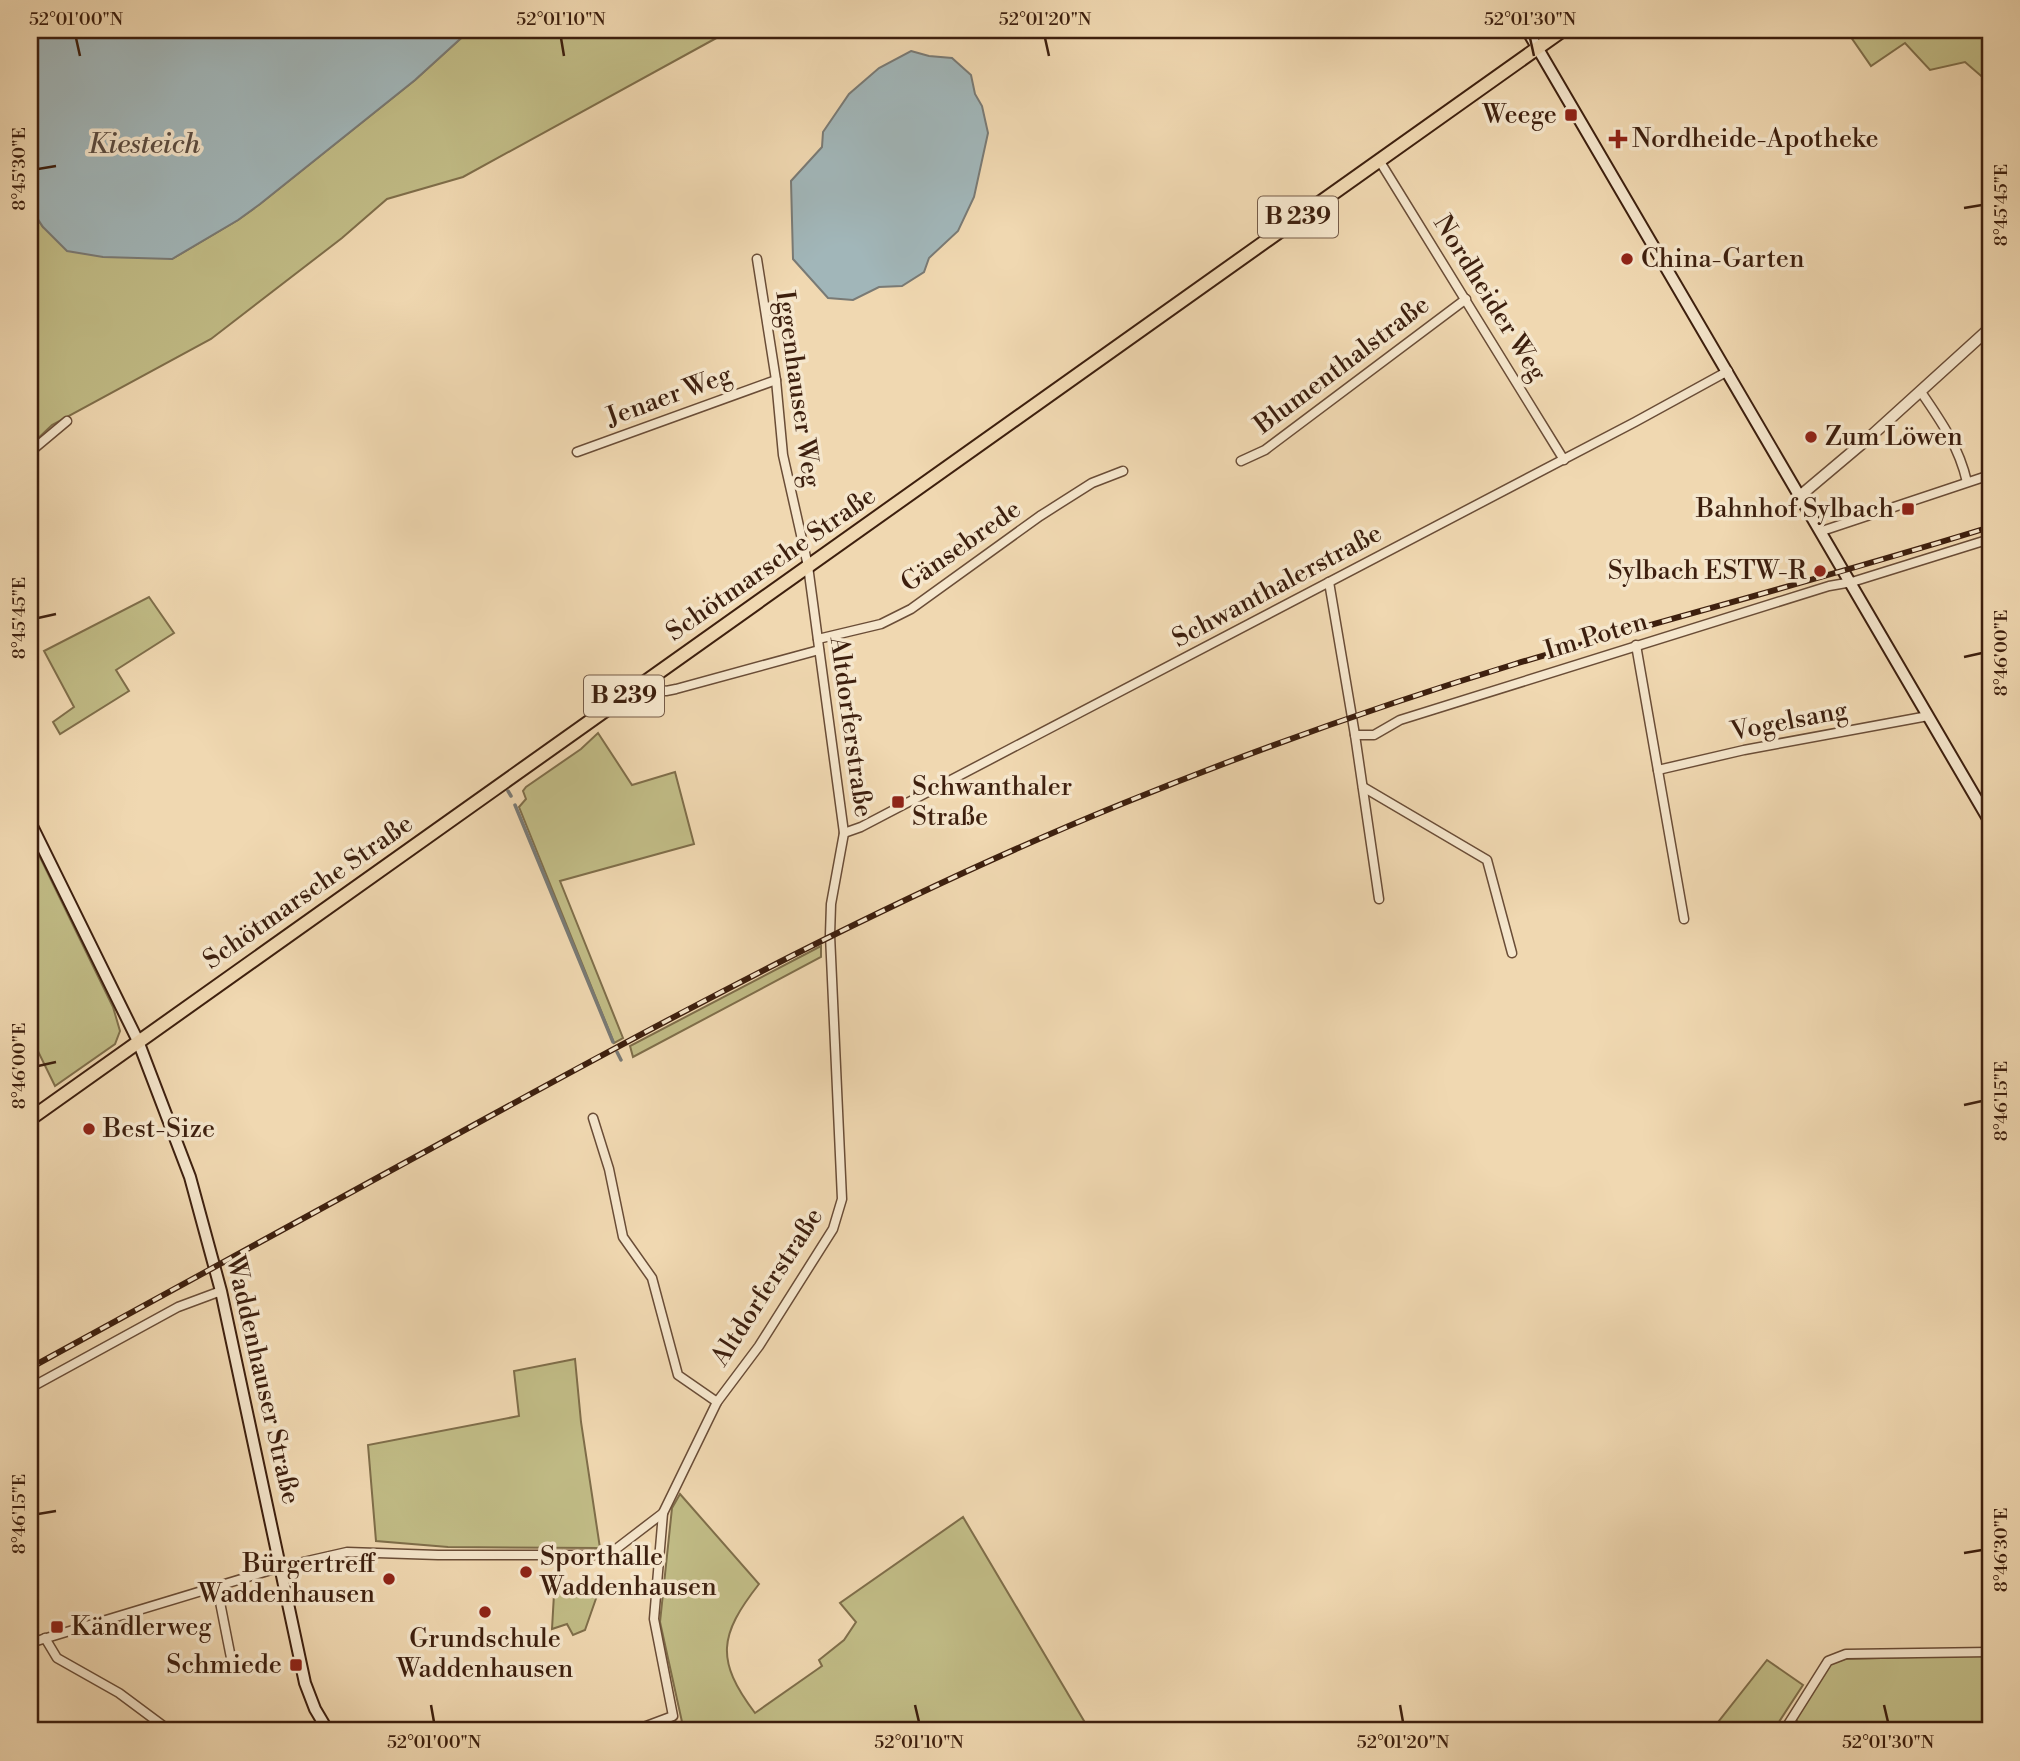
<svg xmlns="http://www.w3.org/2000/svg" width="2020" height="1761" font-family="'Libre Bodoni',serif">
<style>
.green{fill:#c1bc86;stroke:#7f6e4a;stroke-width:2}
.water{fill:#a1b6b9;stroke:#797a75;stroke-width:2}
.lines{fill:none;stroke-linecap:round;stroke-linejoin:round}
.stream{stroke:#797a75;stroke-width:3.5}
.minor-casing{stroke:#6a4d37;stroke-width:11}
.tertiary-casing{stroke:#6a4d37;stroke-width:13}
.secondary-casing{stroke:#3d1f0e;stroke-width:14}
.primary-casing{stroke:#3d1f0e;stroke-width:16}
.minor{stroke:#f5e6cc;stroke-width:8}
.tertiary{stroke:#f5e6cc;stroke-width:10}
.secondary{stroke:#f5e6cc;stroke-width:10}
.primary{stroke:#f0d8b1;stroke-width:12}
.rail-casing{stroke:#3d1f0e;stroke-width:6}
.rail{stroke:#f5e6cc;stroke-width:3.5;stroke-dasharray:10;stroke-linecap:butt}
.ticks{fill:none;stroke:#3d1f0e;stroke-width:2.5}
.poi-dot{fill:#8f2418;stroke:#f5e6cc;stroke-width:2.5}
.labels{text-anchor:middle;dominant-baseline:central;stroke-width:7;stroke-linejoin:round;paint-order:stroke}
.shield{fill:#f5e6cc;stroke:#745b47;stroke-width:2}
.shield-label{font-size:24px;font-weight:bold;fill:#3d1f0e}
.poi-label{font-size:26px;fill:#3d1f0e;stroke:#f5e6cc;text-anchor:start}
.street-label{font-size:26px;fill:#3d1f0e;stroke:#f5e6cc}
.water-label{font-size:28px;font-style:italic;fill:#5b4c41;stroke:#f5e6cc}
.neatline{fill:none;stroke:#3d1f0e;stroke-width:2.5}
.ticks-label{font-size:18px;text-anchor:middle;fill:#3d1f0e}
</style>
<rect width="100%" height="100%" fill="#f0d8b1"/>
<filter id="stains"><feTurbulence type="fractalNoise" baseFrequency=".00286" numOctaves="4"/><feColorMatrix values="0 0 0 0 .2 0 0 0 0 .09 0 0 0 0 .02 0 0 0 .5 -.17"/></filter>
<radialGradient id="worn" r=".72"><stop offset=".6" stop-color="#630" stop-opacity="0"/><stop offset="1" stop-color="#630" stop-opacity=".3"/></radialGradient>
<g class="green">
<polygon points="470,30 731,30 463,177 387,199 342,238 211,339 52,425 30,446 30,207 43,227 172,259 238,220 260,204 415,80"/>
<polygon points="1846,30 1990,30 1990,79 1987,81 1965,62 1930,70 1905,43 1871,66"/>
<polygon points="149,597 174,633 116,670 129,691 60,734 53,722 74,707 44,651"/>
<polygon points="598,733 632,785 675,772 694,844 560,881 623,1038 614,1043 519,807 526,799 523,791 526,787 581,749"/>
<polygon points="36,849 113,1007 120,1031 115,1044 55,1086 30,1035 30,852"/>
<polygon points="821,946 821,957 633,1057 630,1046"/>
<polygon points="575,1359 581,1422 600,1548 448,1547 376,1541 368,1445 519,1416 514,1371"/>
<path d="M 680,1494 L 759,1584 C 719,1635 715,1660 755,1713 L 822,1666 L 819,1660 L 844,1640 L 856,1622 L 840,1603 L 963,1517 L 1090,1731 L 684,1731 L 660,1622 L 672,1508 Z"/>
<polygon points="599,1590 585,1630 573,1635 567,1624 552,1629 554,1594"/>
<polygon points="1990,1655 1990,1731 1807,1731 1795,1719 1830,1664 1845,1659"/>
<polygon points="1767,1660 1803,1685 1773,1731 1729,1731 1719,1721"/>
</g>
<g class="water">
<polygon points="30,30 470,30 415,80 260,204 238,220 172,259 103,257 67,251 43,227 30,207"/>
<polygon points="911,51 929,56 952,58 971,75 975,94 982,106 988,133 974,197 958,231 929,258 924,272 902,286 879,287 853,300 828,298 793,259 791,181 822,147 823,132 849,94 879,68"/>
</g>
<g class="lines">
<g class="stream">
<polyline points="508,791 511,796"/>
<polyline points="515,805 613,1042"/>
<polyline points="617,1052 621,1060"/>
</g>
<defs>
<g id="minor">
<polyline points="1379,160 1564,460"/>
<path d="M 1921,392 C 1941,421 1959,447 1967,482"/>
<polyline points="30,452 67,421"/>
<polyline points="577,452 776,380"/>
<polyline points="1241,461 1265,450 1466,299"/>
<polyline points="1822,531 1990,475"/>
<polyline points="1329,582 1355,735 1379,899"/>
<polyline points="818,639 881,624 911,609 1040,516 1092,483 1123,471"/>
<polyline points="1636,645 1684,919"/>
<polyline points="654,688 666,691 676,689 819,650"/>
<polyline points="1355,735 1374,735 1400,720 1829,586 1852,582 1990,539"/>
<polyline points="1658,770 1744,750 1928,716"/>
<polyline points="1363,787 1487,860 1512,953"/>
<polyline points="844,833 861,827 1635,422 1728,371"/>
<polyline points="593,1118 609,1169 623,1237 652,1278 678,1375 717,1402"/>
<polyline points="30,1388 178,1307 221,1291"/>
<polyline points="217,1587 232,1663"/>
<polyline points="45,1638 57,1658 119,1693 162,1725 167,1731"/>
<polyline points="30,1643 281,1567 347,1552 438,1555 596,1555 616,1549 663,1513 717,1402 759,1346 833,1229 842,1199 830,935 831,904 844,833 808,566 783,455 776,380 757,259"/>
<polyline points="633,1731 673,1716 654,1619 663,1513"/>
<polyline points="1784,1731 1828,1661 1846,1654 1990,1652"/>
</g>
<polyline id="tertiary" points="1801,495 1871,436 1990,328"/>
<g id="secondary">
<polyline points="1527,30 1990,822"/>
<polyline points="30,822 138,1041 190,1177 221,1291 305,1683 315,1709 328,1731"/>
</g>
<polyline id="primary" points="30,1119 1563,30"/>
</defs>
<use href="#minor" class="minor-casing"/>
<use href="#tertiary" class="tertiary-casing"/>
<use href="#secondary" class="secondary-casing"/>
<use href="#primary" class="primary-casing"/>
<use href="#minor" class="minor"/>
<use href="#tertiary" class="tertiary"/>
<use href="#secondary" class="secondary"/>
<use href="#primary" class="primary"/>
<defs>
<path id="rail" d="M 30,1368 C 181,1285 332,1203 483,1120 C 691,1006 899,895 1119,805 C 1249,752 1381,705 1515,664 C 1673,617 1833,576 1990,527"/>
</defs>
<use href="#rail" class="rail-casing"/>
<use href="#rail" class="rail"/>
</g>
<path class="ticks" d="M 76,38 L 80,56M 561,38 L 564,56M 1045,38 L 1049,56M 1530,38 L 1534,56M 38,169 L 56,166M 1964,208 L 1982,205M 38,618 L 56,614M 1964,657 L 1982,653M 38,1066 L 56,1062M 1964,1105 L 1982,1101M 38,1514 L 56,1511M 1964,1553 L 1982,1550M 431,1705 L 434,1722M 915,1705 L 919,1722M 1400,1705 L 1403,1722M 1884,1705 L 1888,1722"/>
<g class="poi-dot">
<rect x="1564" y="108" width="14" height="14" rx="3.5"/>
<path d="M1614.5 128.5h7v7h7v7h-7v7h-7v-7h-7v-7h7z"/>
<circle cx="1627" cy="259" r="7"/>
<circle cx="1811" cy="437" r="7"/>
<rect x="1901" y="502" width="14" height="14" rx="3.5"/>
<circle cx="1820" cy="571" r="7"/>
<rect x="891" y="795" width="14" height="14" rx="3.5"/>
<circle cx="89" cy="1129" r="7"/>
<circle cx="526" cy="1572" r="7"/>
<circle cx="389" cy="1579" r="7"/>
<circle cx="485" cy="1612" r="7"/>
<rect x="50" y="1620" width="14" height="14" rx="3.5"/>
<rect x="289" y="1658" width="14" height="14" rx="3.5"/>
</g>
<g class="labels">
<g class="shield">
<rect x="1258" y="196.5" width="80" height="41" rx="5"/>
<rect x="584" y="675.5" width="80" height="41" rx="5"/>
</g>
<g class="shield-label">
<text x="1298" y="217">B 239</text>
<text x="624" y="696">B 239</text>
</g>
<g class="poi-label">
<text x="1557" y="115" text-anchor="end">Weege</text>
<text x="1632" y="139">Nordheide-Apotheke</text>
<text x="1641" y="259">China-Garten</text>
<text x="1825" y="437">Zum Löwen</text>
<text x="1894" y="509" text-anchor="end">Bahnhof Sylbach</text>
<text x="1806" y="571" text-anchor="end">Sylbach ESTW-R</text>
<text x="912" y="787">Schwanthaler<tspan x="912" dy="30">Straße</tspan></text>
<text x="103" y="1129">Best-Size</text>
<text x="540" y="1557">Sporthalle<tspan x="540" dy="30">Waddenhausen</tspan></text>
<text x="375" y="1564" text-anchor="end">Bürgertreff<tspan x="375" dy="30">Waddenhausen</tspan></text>
<text x="71" y="1627">Kändlerweg</text>
<text x="485" y="1639" text-anchor="middle">Grundschule<tspan x="485" dy="30">Waddenhausen</tspan></text>
<text x="282" y="1665" text-anchor="end">Schmiede</text>
</g>
<g class="street-label">
<text transform="translate(1490 298) rotate(58)">Nordheider Weg</text>
<text transform="translate(1342 365) rotate(-37)">Blumenthalstraße</text>
<text transform="translate(798 389) rotate(82)">Iggenhauser Weg</text>
<text transform="translate(669 396) rotate(-20)">Jenaer Weg</text>
<text transform="translate(961 546) rotate(-35)">Gänsebrede</text>
<text transform="translate(771 564) rotate(-35)">Schötmarsche Straße</text>
<text transform="translate(1277 586) rotate(-28)">Schwanthalerstraße</text>
<text transform="translate(1596 636) rotate(-17)">Im Poten</text>
<text transform="translate(1789 721) rotate(-11)">Vogelsang</text>
<text transform="translate(851 727) rotate(82)">Altdorferstraße</text>
<text transform="translate(308 892) rotate(-35)">Schötmarsche Straße</text>
<text transform="translate(767 1287) rotate(-57)">Altdorferstraße</text>
<text transform="translate(263 1380) rotate(77)">Waddenhauser Straße</text>
</g>
<g class="water-label">
<text x="144" y="144">Kiesteich</text>
</g>
</g>
<rect width="2020" height="1761" fill="none" stroke="#f0d8b1" stroke-width="77"/>
<rect x="38" y="38" width="1944" height="1684" class="neatline"/>
<g class="ticks-label">
<text x="76" y="25">52°01'00"N</text>
<text x="561" y="25">52°01'10"N</text>
<text x="1045" y="25">52°01'20"N</text>
<text x="1530" y="25">52°01'30"N</text>
<text transform="translate(19 169) rotate(-90)" y="6">8°45'30"E</text>
<text transform="translate(2001 205) rotate(-90)" y="6">8°45'45"E</text>
<text transform="translate(19 618) rotate(-90)" y="6">8°45'45"E</text>
<text transform="translate(2001 653) rotate(-90)" y="6">8°46'00"E</text>
<text transform="translate(19 1066) rotate(-90)" y="6">8°46'00"E</text>
<text transform="translate(2001 1101) rotate(-90)" y="6">8°46'15"E</text>
<text transform="translate(19 1514) rotate(-90)" y="6">8°46'15"E</text>
<text transform="translate(2001 1550) rotate(-90)" y="6">8°46'30"E</text>
<text x="434" y="1748">52°01'00"N</text>
<text x="919" y="1748">52°01'10"N</text>
<text x="1403" y="1748">52°01'20"N</text>
<text x="1888" y="1748">52°01'30"N</text>
</g>
<rect width="100%" height="100%" filter="url(#stains)"/>
<rect width="100%" height="100%" fill="url(#worn)"/>
</svg>
